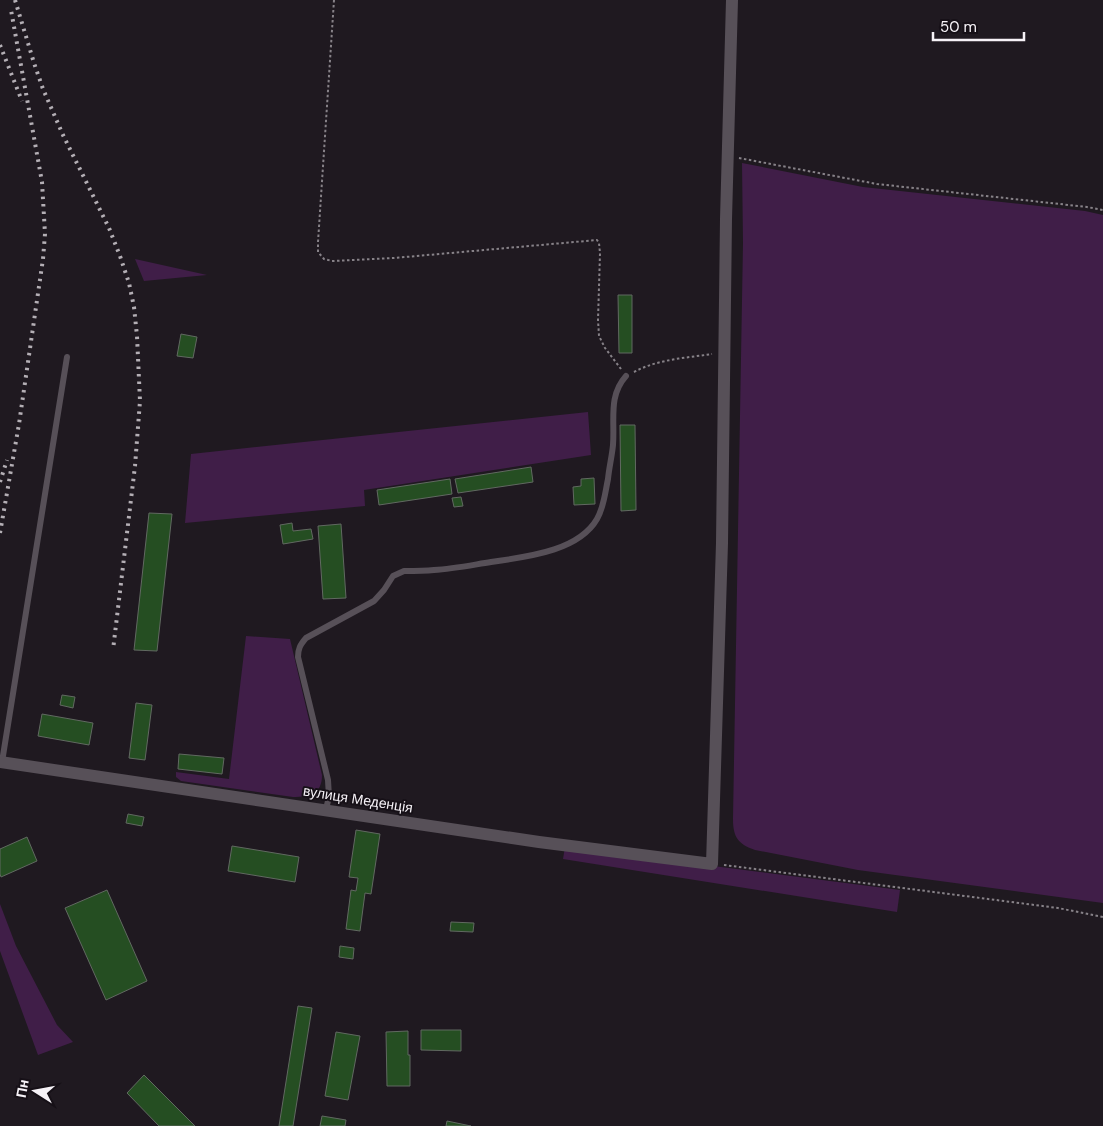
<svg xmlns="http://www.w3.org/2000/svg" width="1103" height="1126" font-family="'DM Sans',sans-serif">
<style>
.green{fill:#401e48}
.building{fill:#254e22;stroke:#616961}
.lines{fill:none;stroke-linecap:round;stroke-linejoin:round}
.path{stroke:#878288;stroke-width:2;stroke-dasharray:2.5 2.5;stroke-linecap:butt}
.service{stroke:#575058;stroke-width:6}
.minor{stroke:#575058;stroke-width:12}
.rail{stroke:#b4afb5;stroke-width:4;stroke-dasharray:2.5 5;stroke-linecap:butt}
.labels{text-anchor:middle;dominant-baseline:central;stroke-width:4;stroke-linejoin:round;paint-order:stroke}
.street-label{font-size:14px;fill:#f6f2f7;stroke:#161017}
</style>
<rect width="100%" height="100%" fill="#1f1920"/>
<g class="green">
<path d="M 742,163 L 863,187 L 1085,211 L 1103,215 L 1103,903 L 858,870 L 755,850 C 738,844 733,837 733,819 L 743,243 Z"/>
<polygon points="135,259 207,275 144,281"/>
<polygon points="588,412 591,455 364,490 365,506 185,523 191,454"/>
<path d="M 246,636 L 290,639 L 322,775 C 322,794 310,797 293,797 L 181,781 L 176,777 L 176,772 L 229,779 Z"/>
<polygon points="565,847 900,890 897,912 563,859"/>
<polygon points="0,904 16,946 57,1025 73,1042 38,1055 0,951"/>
</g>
<g class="building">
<polygon points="618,295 632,295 632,353 619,353"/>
<polygon points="181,334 197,337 193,358 177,356"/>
<polygon points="620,425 635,425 636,510 621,511"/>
<polygon points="531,467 533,482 458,493 455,479"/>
<polygon points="594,478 595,504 574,505 573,487 581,486 581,479"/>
<polygon points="450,479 452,494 379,505 377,490"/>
<polygon points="461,497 463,506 454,507 452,498"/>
<polygon points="149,513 172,514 157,651 134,650"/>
<polygon points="292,523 293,531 311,529 313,539 283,544 280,525"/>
<polygon points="341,524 346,598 323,599 318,526"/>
<polygon points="62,695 75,697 73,708 60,705"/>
<polygon points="136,703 152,705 145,760 129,758"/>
<polygon points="42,714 93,723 89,745 38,736"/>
<polygon points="179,754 224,758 222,774 178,769"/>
<polygon points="128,814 144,817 142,826 126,823"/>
<polygon points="356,830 380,834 371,894 365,893 360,931 346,929 351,890 356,891 358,878 349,877"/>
<polygon points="27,837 37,861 1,877 0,874 0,849"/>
<polygon points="232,846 299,857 295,882 228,871"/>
<polygon points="107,890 147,981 106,1000 65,908"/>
<polygon points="451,922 474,923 473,932 450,931"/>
<polygon points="340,946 354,948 353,959 339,957"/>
<polygon points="298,1006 312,1008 293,1126 279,1126"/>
<polygon points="421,1030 461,1030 461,1051 421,1050"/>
<polygon points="408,1031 408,1055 410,1055 410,1086 387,1086 386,1032"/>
<polygon points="336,1032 360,1036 348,1100 325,1096"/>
<polygon points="144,1075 195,1126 159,1126 127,1093"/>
<polygon points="322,1116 346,1120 345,1126 320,1126"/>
<polygon points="447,1121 471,1126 446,1126"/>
</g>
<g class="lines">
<g class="path">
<polyline points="334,0 318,242 318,252 324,259 332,261 394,258 597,240 599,243 600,253 598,320 599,336 605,348 621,369"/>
<polyline points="739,158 877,184 1087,207 1103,210"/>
<path d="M 634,372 C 658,359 686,358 712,354"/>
<polyline points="724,865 1058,908 1103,917"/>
</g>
<g class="service">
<polyline points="2,762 67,357"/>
<path d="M 326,809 L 329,797 L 328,780 L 298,657 C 298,649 300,645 306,638 L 374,601 L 384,590 L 393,576 L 404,571 C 414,571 424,571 434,570 C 453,569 472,565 491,562 C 524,557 578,552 597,519 C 604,507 605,493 608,479 C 609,468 612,456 613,445 C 615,420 608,396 626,376"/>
</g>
<polyline class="minor" points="0,762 539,842 712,864 722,543 726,219 732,0"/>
<g class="rail">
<polyline points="15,0 34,63 43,89 63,135 109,228 120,256 129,283 134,307 137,336 140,401 135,466 113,650"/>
<polyline points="0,45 22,101"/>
<polyline points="0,482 7,460"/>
<polyline points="0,533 19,424 43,259 45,234 42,182 11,10"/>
</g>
</g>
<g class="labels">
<g class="street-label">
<text transform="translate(358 799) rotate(9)">вулиця Меденція</text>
</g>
</g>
<g transform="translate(35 1091) rotate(281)" stroke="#161017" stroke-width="4" paint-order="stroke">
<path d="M0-4L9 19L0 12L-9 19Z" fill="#f6f2f7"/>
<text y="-8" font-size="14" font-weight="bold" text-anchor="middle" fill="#f6f2f7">Пн</text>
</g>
<path d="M933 32v8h91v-8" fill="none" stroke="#f6f2f7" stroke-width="2.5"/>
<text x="940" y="32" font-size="15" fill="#f6f2f7" stroke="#161017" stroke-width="4" paint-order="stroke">50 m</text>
</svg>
